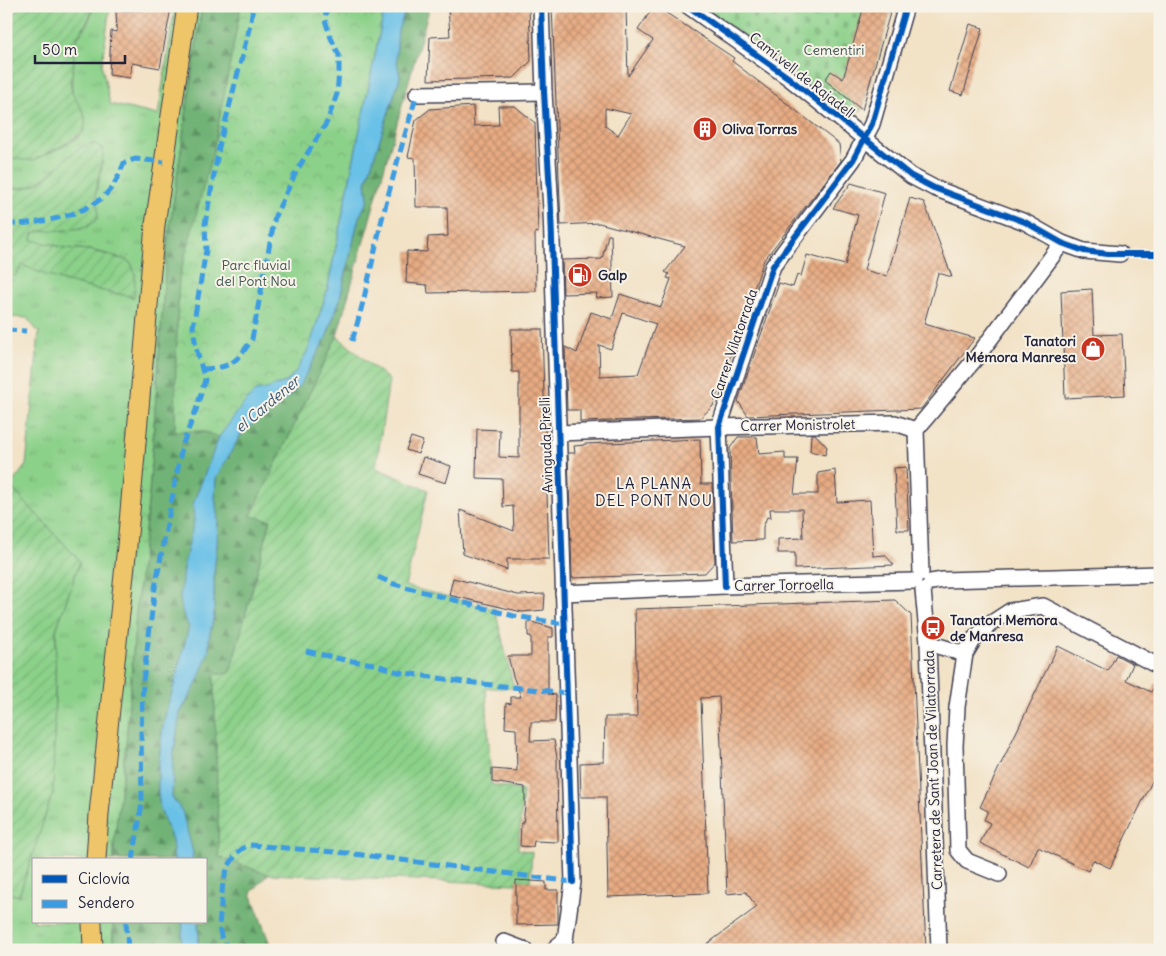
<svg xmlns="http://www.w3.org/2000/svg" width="1166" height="956" font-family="Delius,sans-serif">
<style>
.grass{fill:url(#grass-tufts);stroke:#577a62}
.forest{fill:url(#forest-firs);stroke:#4a6a58}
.cemetery{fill:url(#cemetery-stones);stroke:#577a62}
.park{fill:url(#park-crowns);stroke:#577a62}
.garden{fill:url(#garden-furrows);stroke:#577a62}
.water{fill:#6ac1e7;stroke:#467291}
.building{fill:url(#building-cross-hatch);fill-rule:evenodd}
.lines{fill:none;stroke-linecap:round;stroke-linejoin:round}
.minor-casing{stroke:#413f50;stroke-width:18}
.major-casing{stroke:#413f50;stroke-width:21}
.minor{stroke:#fff;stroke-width:15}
.major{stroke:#eec569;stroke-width:19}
.quiet{stroke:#3c9ce2;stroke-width:5;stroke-dasharray:10 5;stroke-linecap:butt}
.cycleway-casing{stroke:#f7f3e8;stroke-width:9}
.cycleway{stroke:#0057b8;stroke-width:6}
.labels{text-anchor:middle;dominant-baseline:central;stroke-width:4;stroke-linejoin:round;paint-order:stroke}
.park-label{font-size:14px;fill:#425753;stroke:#f7f3e8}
.street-label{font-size:14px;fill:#22223b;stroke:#f7f3e8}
.poi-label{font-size:14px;font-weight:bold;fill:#22223b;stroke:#f7f3e8;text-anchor:start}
.water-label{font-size:15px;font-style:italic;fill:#38526f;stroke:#f7f3e8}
.neighbourhood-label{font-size:15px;letter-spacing:1px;fill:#22223b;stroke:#f7f3e8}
</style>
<defs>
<pattern id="grass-tufts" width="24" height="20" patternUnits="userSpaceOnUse" patternTransform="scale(1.25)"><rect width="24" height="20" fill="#8cd18a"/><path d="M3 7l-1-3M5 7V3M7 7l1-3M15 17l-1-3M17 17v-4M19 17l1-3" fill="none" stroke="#78b378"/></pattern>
<pattern id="forest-firs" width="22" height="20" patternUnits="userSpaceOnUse" patternTransform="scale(1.25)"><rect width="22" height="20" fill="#71b376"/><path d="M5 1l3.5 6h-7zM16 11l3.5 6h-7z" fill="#5c9162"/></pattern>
<pattern id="cemetery-stones" width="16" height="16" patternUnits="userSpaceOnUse" patternTransform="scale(1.25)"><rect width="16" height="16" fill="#8cd18a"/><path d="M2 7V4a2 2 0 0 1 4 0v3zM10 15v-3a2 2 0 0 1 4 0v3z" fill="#78b378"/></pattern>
<pattern id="park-crowns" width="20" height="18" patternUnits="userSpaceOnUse" patternTransform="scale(1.25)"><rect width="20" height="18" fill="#8cd18a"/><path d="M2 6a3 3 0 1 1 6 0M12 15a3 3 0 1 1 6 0" fill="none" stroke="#78b378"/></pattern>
<pattern id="garden-furrows" width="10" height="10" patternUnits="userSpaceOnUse" patternTransform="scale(1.25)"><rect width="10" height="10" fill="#8cd18a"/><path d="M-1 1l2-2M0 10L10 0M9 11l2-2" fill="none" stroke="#78b378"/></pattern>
<pattern id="building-cross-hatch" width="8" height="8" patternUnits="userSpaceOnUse" patternTransform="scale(1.25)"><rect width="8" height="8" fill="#e8ac83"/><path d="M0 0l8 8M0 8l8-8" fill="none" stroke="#bc8c6c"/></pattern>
</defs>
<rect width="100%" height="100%" fill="#f7f3e8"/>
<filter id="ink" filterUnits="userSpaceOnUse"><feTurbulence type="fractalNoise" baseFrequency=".02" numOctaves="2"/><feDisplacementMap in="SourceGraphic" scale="10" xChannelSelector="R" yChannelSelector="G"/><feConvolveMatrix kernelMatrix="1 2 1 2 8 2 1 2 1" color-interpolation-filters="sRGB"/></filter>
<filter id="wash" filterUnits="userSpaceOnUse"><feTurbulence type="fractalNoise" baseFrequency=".0096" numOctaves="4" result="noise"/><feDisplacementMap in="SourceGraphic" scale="20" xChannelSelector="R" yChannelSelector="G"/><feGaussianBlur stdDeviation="1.12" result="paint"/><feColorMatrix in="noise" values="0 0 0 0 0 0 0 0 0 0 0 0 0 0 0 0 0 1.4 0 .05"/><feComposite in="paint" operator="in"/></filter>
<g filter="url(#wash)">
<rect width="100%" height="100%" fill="#f2e2c6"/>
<path class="grass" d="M 92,6 L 110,6 L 102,66 L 110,104 L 158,115 L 175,6 L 202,6 L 167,246 L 149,494 L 136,613 L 126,745 L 114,844 L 114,860 L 34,860 L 34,922 L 113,922 L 113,950 L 6,950 L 6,892 L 19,896 L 53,792 L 56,630 L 80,561 L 10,486 L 26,465 L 39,333 L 27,318 L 6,317 L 6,283 L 10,283 L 23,265 C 58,282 96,289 133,297 L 135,274 L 131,263 L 115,256 L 90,250 L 66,248 L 32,240 L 33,234 L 38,231 L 88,227 L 97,209 L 95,196 L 102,167 L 102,148 L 82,147 C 60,163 37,197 6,186 L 6,156 C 33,165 56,150 79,137 L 85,117 C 82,109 77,103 73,96 C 70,88 73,53 74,43 L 87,24 L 92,13 Z"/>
<g class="forest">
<polygon points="202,6 241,6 214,148 179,280 176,361 175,430 201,431 219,437 193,504 194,521 183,614 189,627 172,693 168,704 163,726 158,770 158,792 160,809 172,840 174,860 114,860 114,844 126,745 136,613 149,494 167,246"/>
<polygon points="407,6 430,6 337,336 251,516 271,519 230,673 214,675 219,857 268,874 251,893 272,950 196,950 199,938 198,922 206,922 206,860 192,860 193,853 188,837 172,797 173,758 180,713 189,699 209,651 209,637 214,615 214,572 217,545 218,521 215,497 216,478 243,431 300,385 326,338 339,302 359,217 368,200 366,182 400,77 396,57 398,30"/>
<polygon points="113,922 183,922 181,950 113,950"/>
</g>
<polygon class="cemetery" points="700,6 892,6 862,110 849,113 841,111 765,50"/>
<polygon class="park" points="241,6 385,6 327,291 309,348 297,370 288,381 267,389 255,391 219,437 201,431 175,431 176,361 179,279 214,148"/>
<g class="garden">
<path d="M 21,6 L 92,7 C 91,22 78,31 74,45 C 73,50 74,55 74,60 C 74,67 72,73 71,79 C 67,102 93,107 83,133 L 58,148 L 34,160 L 23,160 L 6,156 L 6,21 Z"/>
<path d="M 93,143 L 102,148 L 103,153 C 102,168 96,182 96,196 C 95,202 99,209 98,215 C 96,233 52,230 38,231 L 33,234 L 32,240 L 66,248 L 90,250 L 126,260 C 139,267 134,284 134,297 C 96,290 58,282 23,265 L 10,283 L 6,283 L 6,186 C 44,200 61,150 93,143 Z"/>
<polygon points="337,336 389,380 376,468 428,490 405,586 495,609 514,688 486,688 491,784 523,791 518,849 532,852 530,881 516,880 516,884 268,874 219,857 214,675 230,673 271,520 251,516"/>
<polygon points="10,486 80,561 56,630 53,792 19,896 6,892 6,492"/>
</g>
<g class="water">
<polygon points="385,6 407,6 398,30 396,57 400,77 366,182 368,200 359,217 339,302 326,338 300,385 283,402 243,431 216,478 215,497 218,521 217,545 214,572 214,615 209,637 209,651 196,685 180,713 173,758 172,797 182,811 193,853 192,860 174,860 172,840 160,809 158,792 158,769 163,726 168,704 172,693 189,627 183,614 180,599 183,569 194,521 193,504 219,437 242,406 255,391 267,389 288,381 297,370 309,348 327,291"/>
<polygon points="183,922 198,922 199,938 196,950 181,950"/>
</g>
<g id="blocks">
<g class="building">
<polygon points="144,6 171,8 160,68 132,63 130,78 109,75 111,31 117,32 116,11 143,10"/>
<polygon points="448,6 529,6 531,61 514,78 428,80 430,37 450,36"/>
<path d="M 552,6 L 585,6 L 585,11 L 626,8 L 628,76 L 653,40 L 638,30 L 654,6 L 656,6 L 734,58 L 732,61 L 839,144 L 841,161 L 764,260 L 713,406 L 700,418 L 580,422 L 580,410 L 567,410 L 565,347 L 577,353 L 591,312 L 612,319 L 620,294 L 661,307 L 671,279 L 667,278 L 669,274 L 665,272 L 685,246 L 599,223 L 561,225 ZM 605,108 L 631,114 L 618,135 L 605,126 ZM 623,313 L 656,324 L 638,374 L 600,376 L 599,345 L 611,349 Z"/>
<polygon points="864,6 892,6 862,110 825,80 831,71 843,79"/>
<polygon points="970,24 983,28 963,95 950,91"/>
<polygon points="473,106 474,126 499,125 498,106 515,106 535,123 538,233 535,232 536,291 428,293 427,285 406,283 407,251 427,252 428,237 448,236 447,207 416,207 415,158 408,157 416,120 430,109"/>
<polygon points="851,183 885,193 864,270 887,276 910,198 924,202 952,277 938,273 924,324 975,338 921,409 748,416 738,401 779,283 793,287 797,275 801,276 807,255 845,265 858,215 833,208"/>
<polygon points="608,235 611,235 613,297 596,298 597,293 563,294 562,260 602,259"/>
<polygon points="1092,289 1094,335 1122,334 1125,395 1065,398 1061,291"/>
<polygon points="511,329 542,329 549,559 507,559 507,570 463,554 460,510 514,531 513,506 503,507 502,479 476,478 477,429 500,430 499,457 519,458 519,372 512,372"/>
<polygon points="811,434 815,434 827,447 825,455 810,451"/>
<polygon points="411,437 423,441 418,454 406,450"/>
<polygon points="738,437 757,437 759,454 785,452 785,459 798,459 794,494 818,494 818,473 835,470 837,502 870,500 873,556 885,555 894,565 795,569 795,553 778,553 778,539 803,538 802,509 770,509 771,518 767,517 763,527 763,540 733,541 730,448"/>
<polygon points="700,439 701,484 712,484 715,562 705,573 572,578 568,453 575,453 574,446 584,445 584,444"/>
<polygon points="423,457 451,466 446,483 418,474"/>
<polygon points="906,467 909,530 897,530 894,468"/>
<polygon points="453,578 518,595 545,594 544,610 522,612 449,595"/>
<polygon points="895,600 911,615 926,950 699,950 757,907 746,892 727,894 719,697 701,698 708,893 608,897 606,797 581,797 580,763 604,762 605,717 637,717 635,609"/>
<polygon points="528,621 553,628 553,637 548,637 548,694 556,695 555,722 531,722 530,741 554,740 557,758 558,842 534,841 533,847 520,846 521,823 523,823 525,806 525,787 492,782 492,769 517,771 516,729 505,728 506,703 511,704 511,697 521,697 513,676 508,656 531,656 531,636 528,636"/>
<polygon points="1058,646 1108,671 1116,655 1133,664 1126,680 1151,692 1160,676 1160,765 1110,868 1093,860 1088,871 1038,847 1029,867 980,843 990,823 984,820 988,811 980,807"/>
<polygon points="516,880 546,882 546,890 558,890 558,924 516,925"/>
</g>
</g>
</g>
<g filter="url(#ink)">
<use href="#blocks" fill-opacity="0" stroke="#413f50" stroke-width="1"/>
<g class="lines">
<defs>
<g id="minor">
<polyline points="541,6 544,92 551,210 573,882 565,940 556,947 555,950"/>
<polyline points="688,6 789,78 911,176 934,188 1025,222 1062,243 1084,251 1120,254"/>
<polyline points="417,94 544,92"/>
<polyline points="558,433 719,427 895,423 916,430"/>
<polyline points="921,573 916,430 976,358 1062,243"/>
<polyline points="931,582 943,580 1160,574"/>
<polyline points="725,586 719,427 773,266 853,160 872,124 906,6"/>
<polyline points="923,590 928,643 939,950"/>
<polyline points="563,593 725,586 914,581"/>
<polyline points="928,643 965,654"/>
<polyline points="999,874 967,861 958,850 955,746 957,707 965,654 974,639 990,624 1010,611 1043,606 1160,667"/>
<polyline points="504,942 525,950"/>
</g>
<g id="major">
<polyline points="96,860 99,814 127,546 155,225 187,6"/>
<polyline points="92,922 93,950"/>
</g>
</defs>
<use href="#minor" class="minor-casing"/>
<use href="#major" class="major-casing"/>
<use href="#minor" class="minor"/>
<use href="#major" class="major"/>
<g class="quiet">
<path d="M 6,224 C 35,225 87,216 107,193 C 115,185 120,173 124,163 L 135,159 L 164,162"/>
<polyline points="6,330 26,331"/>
<path d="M 352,341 C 364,303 372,263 381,223 C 392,180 404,137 417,94"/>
<path d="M 203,369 C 231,368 237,362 252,339 L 275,216 L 297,170 L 327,122 L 337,94 L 339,71 L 339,55 L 331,38 L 325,20 L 327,6"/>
<polyline points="378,577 394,584 514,616 565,624"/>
<polyline points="306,651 345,660 374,664 398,672 465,682 567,693"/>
<polyline points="133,860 142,803 141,732 143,681 155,588 182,446 196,410 205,380 196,348 193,327 206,250 205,224 219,147 251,21 253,6"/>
<polyline points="126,922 128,950"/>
<polyline points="231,950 222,940 219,927 223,882 228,867 237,853 246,846 250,845 347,853 573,882"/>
</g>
<defs>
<g id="cycleway">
<polyline points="541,6 544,92 551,210 573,882"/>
<polyline points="688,6 789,78 911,176 934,188 1025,222 1062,243 1084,251 1108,254 1160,254"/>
<polyline points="725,586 719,427 773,266 853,160 872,124 906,6"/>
</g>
</defs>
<use href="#cycleway" class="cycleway-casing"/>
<use href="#cycleway" class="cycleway"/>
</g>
</g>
<defs>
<symbol id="building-disc" viewBox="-11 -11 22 22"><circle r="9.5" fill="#c8321e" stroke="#f7f3e8"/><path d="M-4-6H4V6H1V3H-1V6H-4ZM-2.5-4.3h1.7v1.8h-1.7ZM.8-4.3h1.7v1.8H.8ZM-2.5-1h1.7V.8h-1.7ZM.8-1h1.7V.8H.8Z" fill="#fff"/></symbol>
<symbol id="fuel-disc" viewBox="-11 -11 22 22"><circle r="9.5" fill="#c8321e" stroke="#f7f3e8"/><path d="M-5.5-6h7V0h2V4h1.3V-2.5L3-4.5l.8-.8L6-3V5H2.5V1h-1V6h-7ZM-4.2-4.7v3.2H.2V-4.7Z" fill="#fff"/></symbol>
<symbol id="shop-disc" viewBox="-11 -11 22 22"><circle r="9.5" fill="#c8321e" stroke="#f7f3e8"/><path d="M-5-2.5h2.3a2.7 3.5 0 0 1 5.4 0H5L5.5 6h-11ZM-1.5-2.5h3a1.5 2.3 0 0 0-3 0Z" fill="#fff"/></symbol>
<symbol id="bus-disc" viewBox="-11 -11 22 22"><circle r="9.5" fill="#c8321e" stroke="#f7f3e8"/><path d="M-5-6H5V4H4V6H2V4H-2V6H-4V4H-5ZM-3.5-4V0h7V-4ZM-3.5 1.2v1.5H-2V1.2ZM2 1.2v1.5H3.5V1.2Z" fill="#fff"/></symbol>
</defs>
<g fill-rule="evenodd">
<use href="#building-disc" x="691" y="115" width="28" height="28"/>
<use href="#fuel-disc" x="566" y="261" width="28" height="28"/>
<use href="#shop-disc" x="1079" y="335" width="28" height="28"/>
<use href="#bus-disc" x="919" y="614" width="28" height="28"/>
</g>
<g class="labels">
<g class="park-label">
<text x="834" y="50">Cementiri</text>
<text x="256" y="265">Parc fluvial<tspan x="256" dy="16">del Pont Nou</tspan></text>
</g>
<g class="street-label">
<text transform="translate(802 75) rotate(38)">Camí vell de Rajadell</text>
<text transform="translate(734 344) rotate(-71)">Carrer Vilatorrada</text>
<text transform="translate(798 425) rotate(-1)">Carrer Monistrolet</text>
<text transform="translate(546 445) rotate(-92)">Avinguda Pirelli</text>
<text transform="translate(784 585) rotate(-1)">Carrer Torroella</text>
<text transform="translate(933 770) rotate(-92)">Carretera de Sant Joan de Vilatorrada</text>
</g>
<g class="poi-label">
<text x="722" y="129">Oliva Torras</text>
<text x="598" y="275">Galp</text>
<text x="1076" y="341" text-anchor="end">Tanatori<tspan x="1076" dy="16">Mémora Manresa</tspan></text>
<text x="950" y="620">Tanatori Memora<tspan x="950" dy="16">de Manresa</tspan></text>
</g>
<g class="water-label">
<text transform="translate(267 404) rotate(-40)">el Cardener</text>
</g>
<g class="neighbourhood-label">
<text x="654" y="483">LA PLANA<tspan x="654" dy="17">DEL PONT NOU</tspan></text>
</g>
</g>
<rect width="1166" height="956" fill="none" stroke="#f7f3e8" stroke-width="25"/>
<rect x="32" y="858" width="175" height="65" fill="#f7f3e8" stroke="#a29fa3"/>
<rect x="42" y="875" width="25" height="8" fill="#0057b8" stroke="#a29fa3"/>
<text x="78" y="884" font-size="15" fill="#22223b">Ciclovía</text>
<rect x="42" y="900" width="25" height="8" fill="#3c9ce2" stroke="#a29fa3"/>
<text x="78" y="908" font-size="15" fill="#22223b">Sendero</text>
<path d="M35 55v8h90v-8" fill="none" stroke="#22223b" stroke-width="2.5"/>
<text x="42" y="55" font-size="15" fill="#22223b" stroke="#f7f3e8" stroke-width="4" paint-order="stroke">50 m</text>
</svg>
